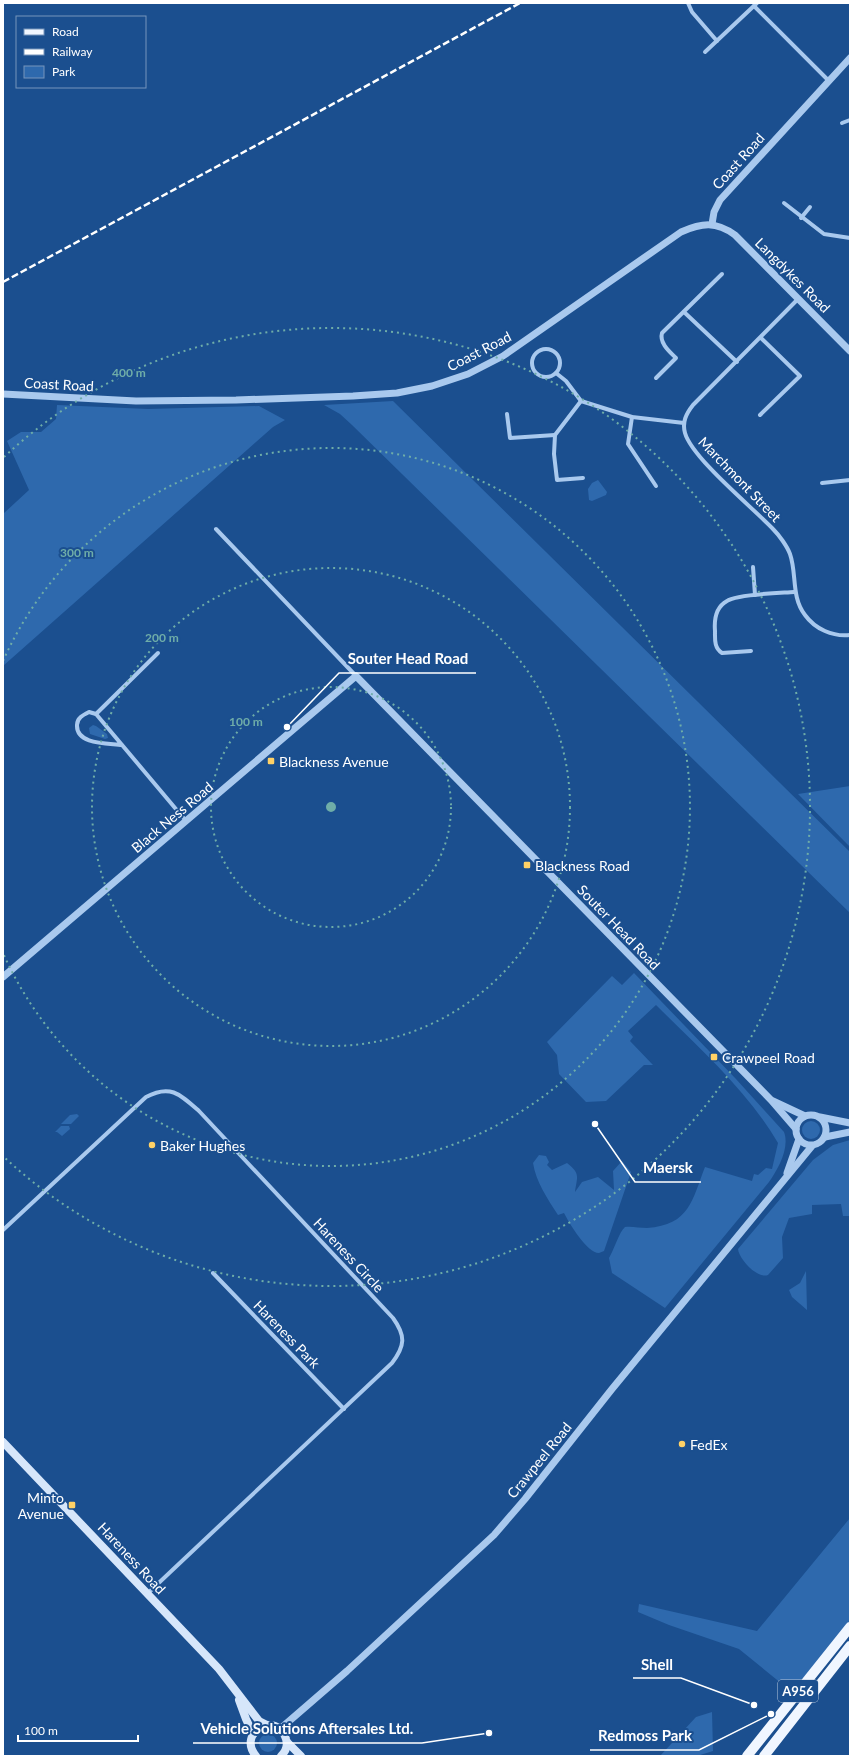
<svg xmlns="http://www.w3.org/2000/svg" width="853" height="1759" font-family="Lato,sans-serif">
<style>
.green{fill:#2e69ad}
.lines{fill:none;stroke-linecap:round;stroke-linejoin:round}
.minor{stroke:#a9c9ee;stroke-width:4}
.tertiary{stroke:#a9c9ee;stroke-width:7}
.secondary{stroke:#d6e6fa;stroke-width:8}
.primary{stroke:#f0f6ff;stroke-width:10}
.rail{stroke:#fff;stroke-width:2.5;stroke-dasharray:7 3;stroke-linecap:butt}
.ring{fill:none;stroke:#6fada8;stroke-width:2;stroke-dasharray:2 4}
.poi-dot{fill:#ffd166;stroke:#1b4f8f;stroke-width:1.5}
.labels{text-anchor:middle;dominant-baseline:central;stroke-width:4;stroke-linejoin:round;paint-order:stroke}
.shield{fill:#1b4f8f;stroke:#bbcadd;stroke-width:1}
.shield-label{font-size:13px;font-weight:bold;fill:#fff}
.street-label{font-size:14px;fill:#fff;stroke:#1b4f8f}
.poi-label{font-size:14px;fill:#fff;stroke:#1b4f8f;text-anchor:start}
.centre{fill:#6fada8;stroke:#1b4f8f;stroke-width:2}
.ring-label{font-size:12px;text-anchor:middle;font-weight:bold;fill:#6fada8;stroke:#1b4f8f;stroke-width:4;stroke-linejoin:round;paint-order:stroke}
.leader{fill:none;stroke:#fff;stroke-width:1.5}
.callout-dot{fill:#fff;stroke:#1b4f8f;stroke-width:1.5}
.callout-label{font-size:15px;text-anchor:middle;font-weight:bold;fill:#fff;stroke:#1b4f8f;stroke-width:4;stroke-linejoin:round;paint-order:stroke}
</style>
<rect width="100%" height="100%" fill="#1b4f8f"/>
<g class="green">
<polygon points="393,401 850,852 850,913 352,425 340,414 324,405"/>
<polygon points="57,405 148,409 259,406 285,420 273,427 3,666 3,514 29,490 7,441 21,432 41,432 56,419"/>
<polygon points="598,480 607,492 606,495 592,501 589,500 588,489 592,483"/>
<polygon points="93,725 96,726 107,734 108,738 105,739 90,734 89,728"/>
<polygon points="850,786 850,847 798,794"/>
<path d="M 634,973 L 736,1079 L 784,1132 C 790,1148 778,1169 769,1182 L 665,1308 L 612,1273 L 609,1258 C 614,1250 619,1232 625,1227 C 632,1226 639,1228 647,1228 C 690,1225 692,1200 705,1167 L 752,1181 L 754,1174 L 758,1175 L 766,1168 L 772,1169 L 778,1143 C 747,1090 699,1048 656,1005 L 628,1031 L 633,1037 L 630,1041 L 653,1065 L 644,1065 L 606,1101 L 586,1102 L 559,1074 L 557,1055 L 547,1042 L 612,976 L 622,985 Z"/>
<polygon points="77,1114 79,1116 71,1124 61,1124 70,1115"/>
<circle cx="811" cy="1130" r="9"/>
<polygon points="61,1126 69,1126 70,1129 62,1136 57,1132 55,1132"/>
<path d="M 850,1140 L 850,1216 L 843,1216 L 841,1204 L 812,1205 L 812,1214 L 789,1218 L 782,1237 L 783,1258 L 768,1275 C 757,1279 739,1259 738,1249 L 813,1160 L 833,1145 Z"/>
<path d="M 539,1155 L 546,1156 L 549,1162 L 547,1165 L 552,1170 L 567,1163 C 581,1174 577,1177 575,1192 L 582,1182 L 598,1177 L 614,1190 L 613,1171 L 622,1161 L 631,1172 L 604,1251 L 599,1253 C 587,1253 569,1223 564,1213 L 558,1215 C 547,1198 536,1182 533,1163 Z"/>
<polygon points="806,1271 807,1310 792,1297 789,1290 800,1283"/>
<polygon points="850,1518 850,1627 821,1662 795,1685 787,1688 739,1649 669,1625 638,1612 639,1604 757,1631"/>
<polygon points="712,1712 713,1751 697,1756 660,1756 696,1717"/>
<circle cx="268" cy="1743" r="9"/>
</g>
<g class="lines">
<g class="minor">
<polyline points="688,3 692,12 717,41"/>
<polyline points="754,6 829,81"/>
<polyline points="705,52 757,3"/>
<polyline points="842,123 850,120"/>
<polyline points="784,203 824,234 850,238"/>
<polyline points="801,218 810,207"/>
<path d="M 798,299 L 693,405 C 686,414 682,422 685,433 C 692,458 753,508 773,529 C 779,535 787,546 790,554 C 797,574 791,597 805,615 C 815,629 833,637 850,635"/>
<polyline points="684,312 737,362"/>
<circle cx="546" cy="363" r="14"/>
<polyline points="556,373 566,381 581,401 632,417 684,423"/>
<path d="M 656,378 L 676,358 C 670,352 659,343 662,333 L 722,274"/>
<polyline points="581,401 555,435 554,454 557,480 583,478"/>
<polyline points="507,414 510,438 555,435"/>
<polyline points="760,415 800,376 761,338"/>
<polyline points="632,417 628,444 656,486"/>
<polyline points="822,483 850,480"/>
<polyline points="216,529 356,676"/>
<polyline points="753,567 755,595"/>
<path d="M 751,651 L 722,653 C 714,648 715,639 715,631 C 714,619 716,607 727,601 C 736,594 781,593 794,592"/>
<polyline points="96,714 158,653"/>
<path d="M 122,745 C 109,743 76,745 77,725 C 77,718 83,715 89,712 L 96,714 L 186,821"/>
<path d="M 3,1230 L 146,1097 C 170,1084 180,1094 199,1111 L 393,1318 C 406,1336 405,1346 392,1363 L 147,1594"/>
<polyline points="213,1273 344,1409"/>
</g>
<g class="tertiary">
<polyline points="712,224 714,212 720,200 850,58"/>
<path d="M 3,394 L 136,401 L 236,400 L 353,396 L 397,393 L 432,386 L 468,374 L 503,356 L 681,232 C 702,223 716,221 735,235 L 850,351"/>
<polyline points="3,977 356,676 771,1100 796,1129"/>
<polyline points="773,1101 805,1116"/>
<circle cx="811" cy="1130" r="15"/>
<polyline points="820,1117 850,1123"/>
<polyline points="825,1137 850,1132"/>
<polyline points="787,1173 799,1139"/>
<polyline points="280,1729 347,1671 494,1535 525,1499 612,1389 812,1146"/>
</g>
<g class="secondary">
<polyline points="3,1442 219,1669 259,1721 267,1725"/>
<polyline points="239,1700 246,1719 253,1734"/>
<polyline points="287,1742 301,1756"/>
<path d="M 256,1756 C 236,1732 278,1710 286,1739 C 288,1745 286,1751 281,1756"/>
</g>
<g class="primary">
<polyline points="747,1756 850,1627"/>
<polyline points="764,1756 850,1646"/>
</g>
<polyline class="rail" points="3,282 520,3"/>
</g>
<g class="ring">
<circle cx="331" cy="807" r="120"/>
<circle cx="331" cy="807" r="239"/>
<path d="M3 661A359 359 0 1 1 3 953"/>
<path d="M4 457A479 479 0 1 1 4 1157"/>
</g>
<g class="poi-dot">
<rect x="267" y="757" width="8" height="8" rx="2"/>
<rect x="523" y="861" width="8" height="8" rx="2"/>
<rect x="710" y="1053" width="8" height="8" rx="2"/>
<circle cx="152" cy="1145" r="4"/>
<circle cx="682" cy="1444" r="4"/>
<rect x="68" y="1501" width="8" height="8" rx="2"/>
</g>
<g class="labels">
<rect class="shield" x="778" y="1680" width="40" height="22" rx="3"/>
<g class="shield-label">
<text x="798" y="1691">A956</text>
</g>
<g class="street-label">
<text transform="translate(738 161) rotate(-48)">Coast Road</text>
<text transform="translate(793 275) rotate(45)">Langdykes Road</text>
<text transform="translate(479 351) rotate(-27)">Coast Road</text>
<text transform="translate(59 384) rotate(3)">Coast Road</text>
<text transform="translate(740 479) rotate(46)">Marchmont Street</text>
<text transform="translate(172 817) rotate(-40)">Black Ness Road</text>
<text transform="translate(619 927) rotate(46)">Souter Head Road</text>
<text transform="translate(349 1255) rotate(47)">Hareness Circle</text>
<text transform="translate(287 1334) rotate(46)">Hareness Park</text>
<text transform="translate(539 1460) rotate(-51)">Crawpeel Road</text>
<text transform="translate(132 1558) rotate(47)">Hareness Road</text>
</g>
<g class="poi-label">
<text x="279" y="761">Blackness Avenue</text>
<text x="535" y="865">Blackness Road</text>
<text x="722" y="1057">Crawpeel Road</text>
<text x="160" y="1145">Baker Hughes</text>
<text x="690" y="1444">FedEx</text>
<text x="64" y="1497" text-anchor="end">Minto<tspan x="64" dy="16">Avenue</tspan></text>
</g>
</g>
<circle cx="331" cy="807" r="6" class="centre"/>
<g class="ring-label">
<text x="129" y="377">400 m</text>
<text x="77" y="557">300 m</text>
<text x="162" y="642">200 m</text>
<text x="246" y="726">100 m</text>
</g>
<path class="leader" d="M287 727L339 673H476M595 1124L635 1182H701M754 1705L681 1678H633M489 1733L422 1743H193M771 1714L699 1750H590"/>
<g class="callout-dot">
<circle cx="287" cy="727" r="4"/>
<circle cx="595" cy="1124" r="4"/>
<circle cx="754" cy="1705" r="4"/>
<circle cx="489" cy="1733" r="4"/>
<circle cx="771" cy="1714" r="4"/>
</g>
<g class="callout-label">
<text x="408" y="664">Souter Head Road</text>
<text x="668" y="1173">Maersk</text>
<text x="657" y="1670">Shell</text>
<text x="307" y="1734">Vehicle Solutions Aftersales Ltd.</text>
<text x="645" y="1741">Redmoss Park</text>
</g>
<rect width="853" height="1759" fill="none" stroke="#ffffff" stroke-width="8"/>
<rect x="16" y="16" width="130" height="72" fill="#1b4f8f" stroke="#7695bc"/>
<rect x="24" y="29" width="20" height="6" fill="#f0f6ff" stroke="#7695bc"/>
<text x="52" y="36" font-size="12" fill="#ffffff">Road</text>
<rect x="24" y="49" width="20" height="6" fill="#ffffff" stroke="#7695bc"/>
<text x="52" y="56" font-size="12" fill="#ffffff">Railway</text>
<rect x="24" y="66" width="20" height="12" fill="#2e69ad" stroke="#7695bc"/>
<text x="52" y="76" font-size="12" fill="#ffffff">Park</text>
<path d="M18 1735v6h120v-6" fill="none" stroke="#ffffff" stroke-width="2"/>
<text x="24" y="1735" font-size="12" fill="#ffffff" stroke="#1b4f8f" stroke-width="3" paint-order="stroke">100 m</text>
</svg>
